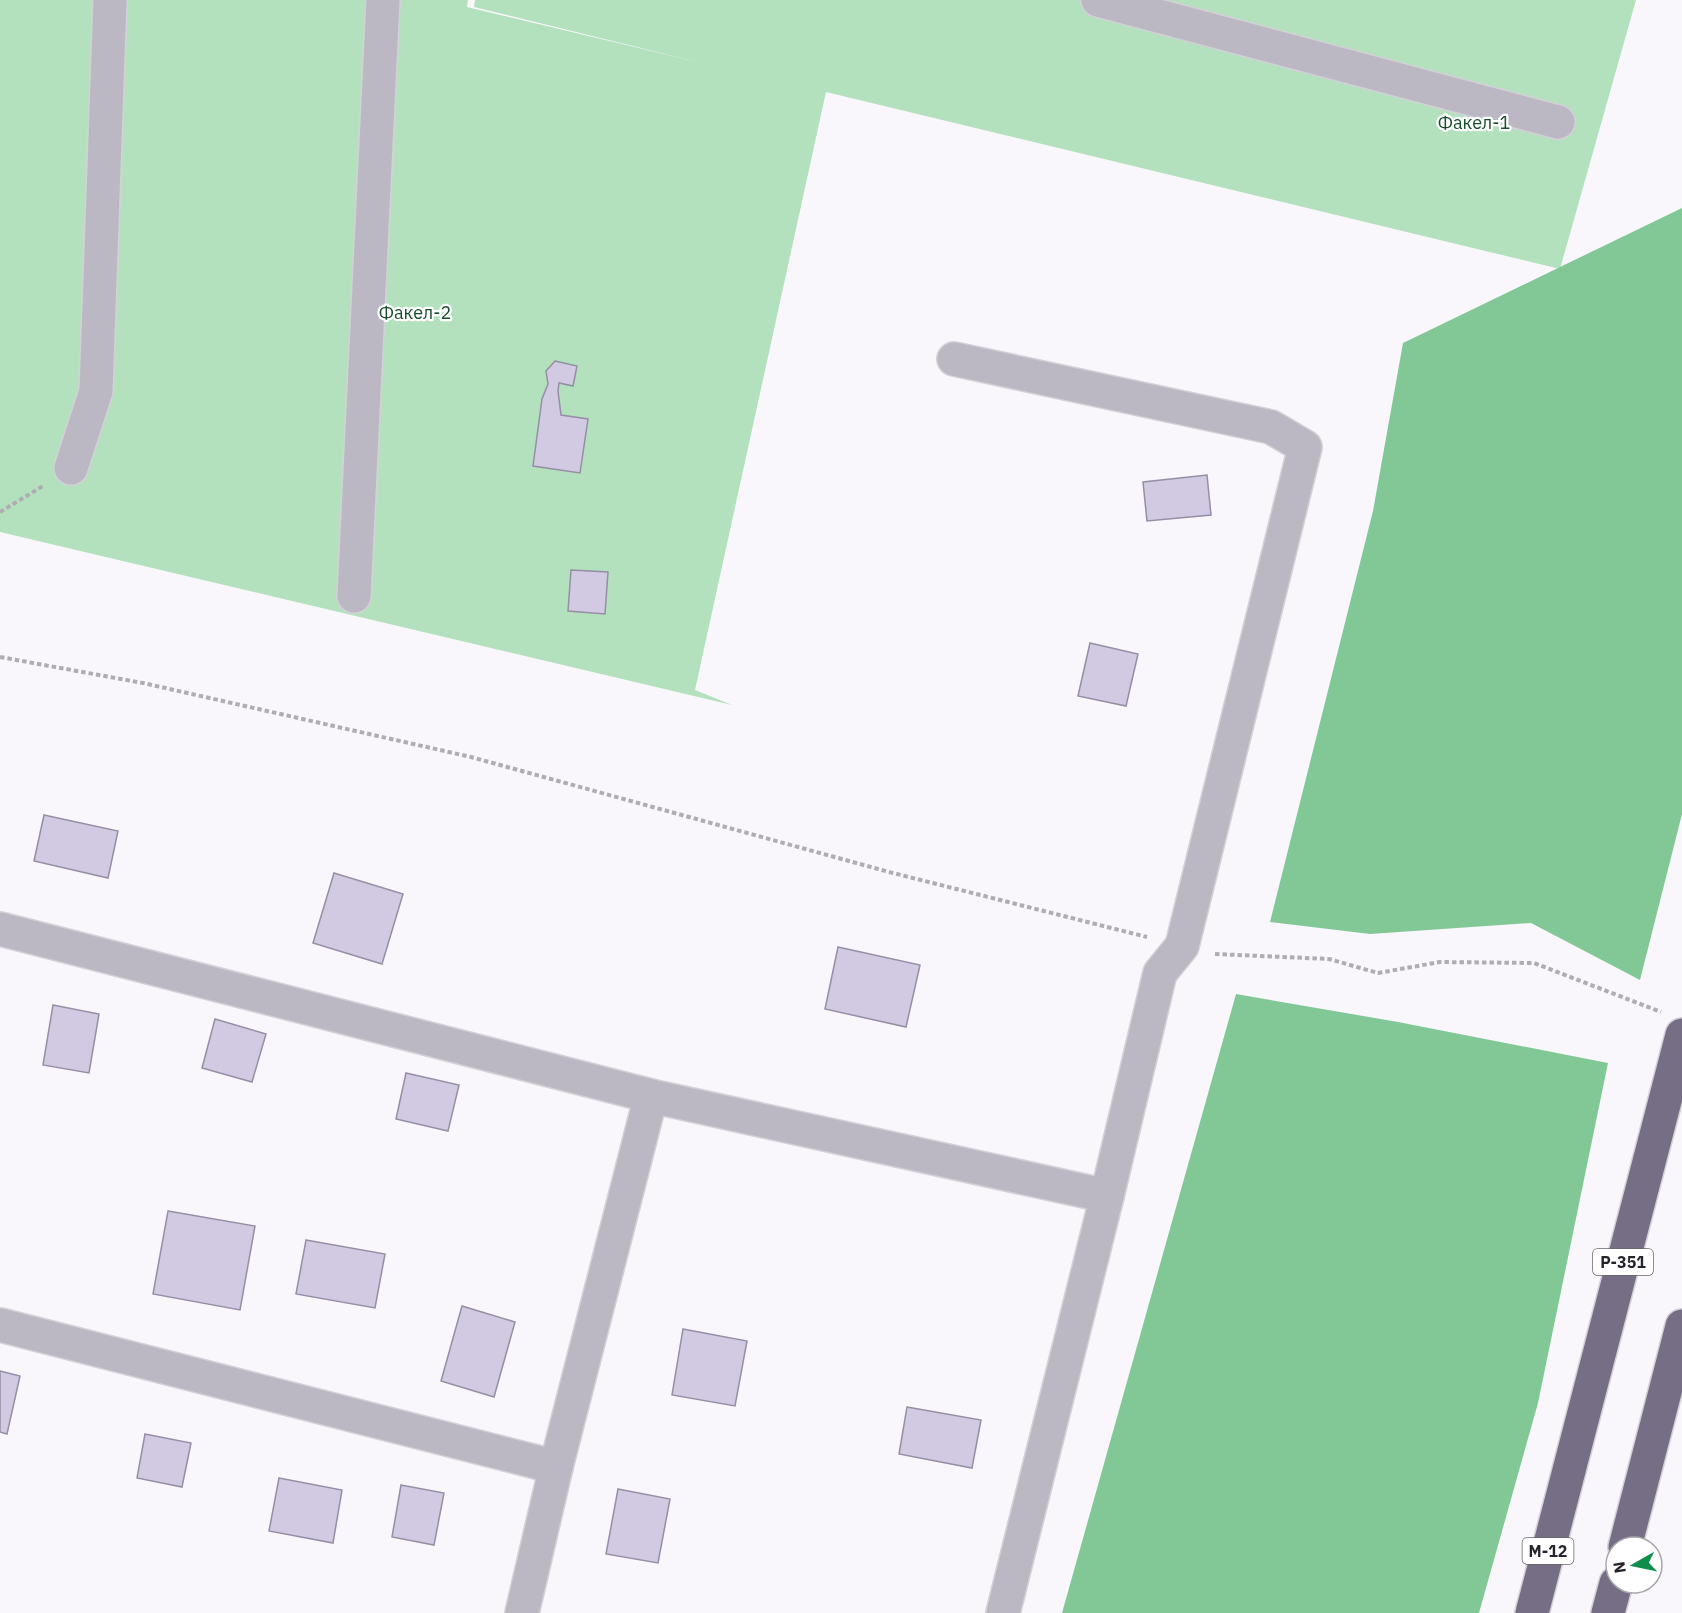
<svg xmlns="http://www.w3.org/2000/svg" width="1682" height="1613" font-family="'IBM Plex Sans',sans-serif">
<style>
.green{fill:#b3e1be}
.forest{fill:#82c896}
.building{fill:#d2cae3;stroke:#968ea5;stroke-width:1.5}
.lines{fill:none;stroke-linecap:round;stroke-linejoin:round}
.minor-casing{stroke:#d3d1d7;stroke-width:36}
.highway-casing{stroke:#d3d1d7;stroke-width:36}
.path{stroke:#afacb3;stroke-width:4;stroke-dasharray:4.5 3;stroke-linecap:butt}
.minor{stroke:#bbb8c3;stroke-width:33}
.highway{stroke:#766e85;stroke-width:33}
.labels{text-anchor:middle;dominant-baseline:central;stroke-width:4.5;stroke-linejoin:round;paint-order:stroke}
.shield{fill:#fff;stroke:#68656c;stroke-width:1.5}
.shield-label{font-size:16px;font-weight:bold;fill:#27232d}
.park-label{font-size:18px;fill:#174b2a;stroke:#fff}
</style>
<rect width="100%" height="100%" fill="#f9f7fc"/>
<polygon class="green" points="0,0 468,0 467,7 706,64 474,7 475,0 1636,0 1560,269 826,92 695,690 732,705 0,532"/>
<g class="forest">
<polygon points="1682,208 1682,814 1640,980 1531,923 1370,934 1270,922 1373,511 1403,343"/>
<polygon points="1236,994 1398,1022 1608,1063 1538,1403 1479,1613 1062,1613"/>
</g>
<g class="building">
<polygon points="555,361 577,366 573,386 559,383 558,391 561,415 588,419 580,473 533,466 542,399 548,384 546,371"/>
<polygon points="1207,475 1211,515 1147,521 1143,482"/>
<polygon points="571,570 608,572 605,614 568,611"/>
<polygon points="1090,643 1138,654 1126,706 1078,696"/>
<polygon points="44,815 118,831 108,878 34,861"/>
<polygon points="334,873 403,894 382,964 313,943"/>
<polygon points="838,947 920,965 906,1027 825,1009"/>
<polygon points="53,1005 99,1014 89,1073 43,1065"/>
<polygon points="215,1019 266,1034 252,1082 202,1068"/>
<polygon points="406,1073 459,1085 448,1131 396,1119"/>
<polygon points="168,1211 255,1226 240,1310 153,1294"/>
<polygon points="306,1240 385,1254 375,1308 296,1294"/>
<polygon points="462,1306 515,1322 494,1397 441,1381"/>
<polygon points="683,1329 747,1341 735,1406 672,1395"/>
<polygon points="0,1371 20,1376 7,1434 0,1432"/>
<polygon points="907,1407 981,1420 972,1468 899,1454"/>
<polygon points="145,1434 191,1443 182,1487 137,1478"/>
<polygon points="279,1478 342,1490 333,1543 269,1531"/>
<polygon points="401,1485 444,1493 434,1545 392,1537"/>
<polygon points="618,1489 670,1499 658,1563 606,1554"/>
</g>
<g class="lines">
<defs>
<g id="minor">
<polyline points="1098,0 1558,122"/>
<polyline points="954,359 1271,427 1305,447 1182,946 1160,973 1107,1196 1003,1613"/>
<polyline points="71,468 96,391 110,0"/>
<polyline points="354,596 383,0"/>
<polyline points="0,929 651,1096 1107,1196"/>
<polyline points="0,1325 556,1467"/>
<polyline points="522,1613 556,1467 651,1096"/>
</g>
<g id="highway">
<polyline points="1625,1547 1682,1326"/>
<polyline points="1532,1613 1682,1035"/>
<polyline points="1608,1613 1616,1583"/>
</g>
</defs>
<use href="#minor" class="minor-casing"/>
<use href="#highway" class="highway-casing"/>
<g class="path">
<polyline points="0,512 43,486"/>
<polyline points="0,657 143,683 471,757 889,872 1147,937"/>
<polyline points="1215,954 1329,959 1378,973 1440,962 1534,963 1661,1012"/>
</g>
<use href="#minor" class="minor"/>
<use href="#highway" class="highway"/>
</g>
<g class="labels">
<g class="shield">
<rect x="1593" y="1249" width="60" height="26" rx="4.5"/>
<rect x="1522.5" y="1538" width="51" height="26" rx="4.5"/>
</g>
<g class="shield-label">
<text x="1623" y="1262">Р-351</text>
<text x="1548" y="1551">М-12</text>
</g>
<g class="park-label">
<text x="1474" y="122">Факел-1</text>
<text x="415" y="312">Факел-2</text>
</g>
</g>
<g transform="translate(1634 1565) rotate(261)"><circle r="28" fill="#ffffff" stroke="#a9a7ab" stroke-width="1.5"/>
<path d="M0-4.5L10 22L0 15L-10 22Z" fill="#0e8e4b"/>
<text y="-9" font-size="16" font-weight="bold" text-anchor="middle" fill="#27232d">N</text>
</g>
</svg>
